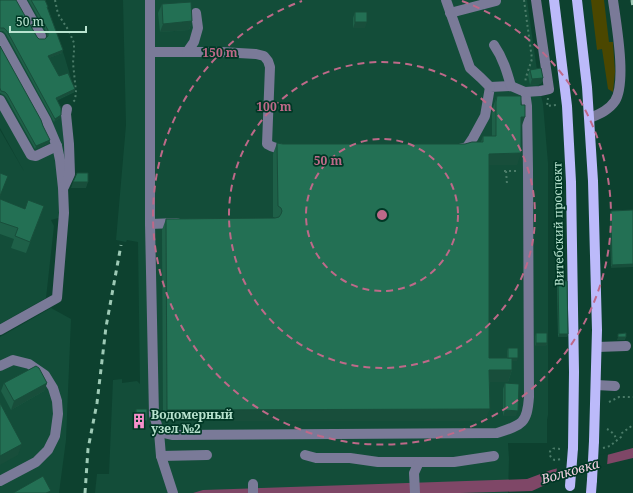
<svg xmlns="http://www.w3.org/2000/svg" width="633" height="493" font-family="'Noto Serif',serif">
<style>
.built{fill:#134d39}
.green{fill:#4b4700}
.water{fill:#7f4767}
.pier{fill:#0d412f}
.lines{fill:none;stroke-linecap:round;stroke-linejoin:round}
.path{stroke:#4b7c69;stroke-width:2;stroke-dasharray:2 3;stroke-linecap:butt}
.minor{stroke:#7a7a98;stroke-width:10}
.major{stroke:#bcbafa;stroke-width:10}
.rail{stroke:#9ecab6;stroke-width:3;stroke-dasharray:5 5;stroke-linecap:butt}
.major-bridge{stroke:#bcbafa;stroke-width:10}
.wall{fill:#1e6048}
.shaded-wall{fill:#184e3b}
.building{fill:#237054;stroke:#184e3b}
.ring{fill:none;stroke:#be6989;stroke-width:2;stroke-dasharray:7 5}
.labels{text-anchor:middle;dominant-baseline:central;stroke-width:3.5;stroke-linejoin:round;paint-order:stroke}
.street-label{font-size:12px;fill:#b8e3cf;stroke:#003725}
.poi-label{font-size:12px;font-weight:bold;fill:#b8e3cf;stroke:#003725;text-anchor:start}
.water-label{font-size:13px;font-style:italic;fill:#f4d1e3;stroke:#003725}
.centre{fill:#be6989;stroke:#003725;stroke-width:2}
.ring-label{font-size:12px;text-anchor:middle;font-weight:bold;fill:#be6989;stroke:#003725;stroke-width:3.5;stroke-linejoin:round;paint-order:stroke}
</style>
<rect width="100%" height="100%" fill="#0d412f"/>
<g class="built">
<polygon points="0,0 45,0 65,58 75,92 57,101 64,116 62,119 65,160 62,217 51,220 54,226 46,298 0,324 0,130 25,173 0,128"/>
<polygon points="123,0 527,0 540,91 543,104 548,163 548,415 547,420 547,443 508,443 509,459 508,493 95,493 97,474 109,474 113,380 122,379 122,383 137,381 140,384 138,242 127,240 126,242 116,240 126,125"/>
<polygon points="51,308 71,319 66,440 59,493 0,493 0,337"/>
</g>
<polygon class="green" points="591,0 604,0 609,42 613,42 613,43 615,72 613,92 608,89 602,49 597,50"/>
<polygon class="water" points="633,448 633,458 566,474 555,478 545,485 532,491 460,493 193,493 203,490 527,479 551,470"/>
<polygon class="pier" points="608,453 607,466 567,476 556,479 557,466"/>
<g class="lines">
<g class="path">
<polyline points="55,0 58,14 69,31 74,43 74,51 73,63 76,92 75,100 73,102"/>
<polyline points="524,0 532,59 526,77 525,83"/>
<polyline points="548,98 547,106 556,105"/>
<polyline points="504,171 518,171"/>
<polyline points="506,171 507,184"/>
<polyline points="609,402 619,397 633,397"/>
<path d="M 607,429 C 611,431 616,435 616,440"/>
<polyline points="603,448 610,446 621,437 622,433 633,425"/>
<path d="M 560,449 C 559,449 553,448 553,449 C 547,451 550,459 555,460 C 557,460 560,459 562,459"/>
</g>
<g class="minor">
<polyline points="21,0 41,36"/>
<path d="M 150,0 L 150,224 L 154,415 L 159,432 L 172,435 L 497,433 C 522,425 527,424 529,397 L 528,170 L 527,106 L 525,92 L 511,86 L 490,87 L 485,116 L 473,138 L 467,147 L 459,149"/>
<polyline points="446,0 470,68 481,78 490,87"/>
<polyline points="450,13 496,1"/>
<polyline points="0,37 46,120 57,146 60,160 63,188 64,213 57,298 0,330"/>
<path d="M 494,45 C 503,58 507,72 511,86"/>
<path d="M 150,52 L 221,52 L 256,54 L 264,56 L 268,61 L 270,67 L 267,144 C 275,149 280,149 289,149"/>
<polyline points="187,52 194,42 198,28 196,13"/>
<polyline points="525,92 540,91 549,89 536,0"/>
<polyline points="0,100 31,155 36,156 57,146"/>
<path d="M 590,118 C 599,114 609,110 615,101 C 627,82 616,23 613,0"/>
<polyline points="64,187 70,174 69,144 66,114 67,109"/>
<polyline points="150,224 177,223"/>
<polyline points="597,347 626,346"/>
<polyline points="0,366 13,360 29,364 45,375 53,388 57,401 58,414 55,436 48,450 36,462 0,481"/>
<polyline points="596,385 615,386"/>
<polyline points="159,432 161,456 173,493"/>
<polyline points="305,455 316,458 350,458 378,462 454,462 494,456"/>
<polyline points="161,456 207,455"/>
<polyline points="253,493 253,484"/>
<polyline points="415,493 414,473 419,462"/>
</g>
<g class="major">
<polyline points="554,0 567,106 571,182 574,372 573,448"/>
<polyline points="577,0 587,87 593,181 597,330 594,441"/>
<polyline points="591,493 592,480"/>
</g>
<g class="rail">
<polyline points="632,0 633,7"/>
<polyline points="85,493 88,449 97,403 106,327 121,245"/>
</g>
<g class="major-bridge">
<polyline points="592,480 594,441"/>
<polyline points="570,486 573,448"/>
</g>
</g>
<g class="wall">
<polygon points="0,0 39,39 45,39 47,37 47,33 28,0 45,0 47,9 62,53 49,58 59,76 74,92 57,100 61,115 60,118 54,122 6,34 3,31 0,31"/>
<polygon points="162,4 192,21 189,30 160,32 158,13"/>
<polygon points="355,12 365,28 353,28 353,18"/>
<polygon points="0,46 49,143 35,149 6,97 4,95 0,93"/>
<polygon points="530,70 543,78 541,84 530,85 528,75"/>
<polygon points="497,96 521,127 517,165 489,165 489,358 507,358 507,351 508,348 517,361 512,361 512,370 508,382 490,382 485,421 163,421 162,230 166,219 275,218 273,217 273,154 277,143 283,144 465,144 481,142 483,136 492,136 492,113 493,107"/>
<polygon points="0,199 25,209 44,206 26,253 11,248 14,239 0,234"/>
<polygon points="633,210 611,268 610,214 611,211"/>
<polygon points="558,281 568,334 567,337 558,337 557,284"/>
<polygon points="536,333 547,343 546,346 535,346 535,336"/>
<polygon points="4,383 47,383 44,391 11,410 1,391"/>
<polygon points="505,383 516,416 503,416 503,389"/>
<polygon points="136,409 145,427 134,427 134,415"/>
</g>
<g class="shaded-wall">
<polygon points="192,21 189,30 160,32 163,24"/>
<polygon points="355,22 367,22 365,28 353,28"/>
<polygon points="63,50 62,53 47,59 48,56"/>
<polygon points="543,78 541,84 530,85 532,79"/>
<polygon points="75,89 74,92 55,101 56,98"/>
<polygon points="61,115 60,118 54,122 55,119"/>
<polygon points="521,117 525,117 521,128"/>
<polygon points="50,140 49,143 35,149 36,146"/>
<polygon points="521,153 517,165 485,165 489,154"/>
<polygon points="73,182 88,182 86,188 71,188"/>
<polygon points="633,264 633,267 611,268 612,265"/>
<polygon points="559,334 568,334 567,337 558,337"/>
<polygon points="618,337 626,337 625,340 617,340"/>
<polygon points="536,343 547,343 546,346 535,346"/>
<polygon points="508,358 518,358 517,361 507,361"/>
<polygon points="489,370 512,370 508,382 485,382"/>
<polygon points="47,383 44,391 11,410 14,401"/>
<polygon points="490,409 485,421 163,421 167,410"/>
<polygon points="505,410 518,411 516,416 503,416"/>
<polygon points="136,421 147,421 145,427 134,427"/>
<polygon points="22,444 18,455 0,465 0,456"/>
</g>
<g class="building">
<polygon points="0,0 16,0 37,37 39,39 45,39 48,36 48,30 31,0 45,0 48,7 47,7 63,50 48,56 59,76 68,73 75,89 56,98 61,108 61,115 55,119 7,31 4,28 0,28"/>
<polygon points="191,2 192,21 163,24 162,4"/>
<rect x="355" y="12" width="12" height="10"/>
<polygon points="0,46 41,120 43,126 50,140 36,146 7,94 5,92 1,91 0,88"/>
<polygon points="541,68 543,78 532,79 530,70"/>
<polygon points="497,96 521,96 521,105 525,105 525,117 521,117 521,153 489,154 489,358 512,358 512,370 489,370 490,409 167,410 166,219 275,218 279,217 281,214 282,211 281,208 278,206 277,143 283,144 465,144 472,142 483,142 483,136 496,136 496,102"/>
<polygon points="0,173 8,176 0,196"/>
<polygon points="77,173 88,173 88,182 73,182"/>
<polygon points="0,199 25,209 28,200 44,206 30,242 15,236 18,228 0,222"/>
<polygon points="633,210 633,264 612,265 611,211"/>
<polygon points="558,281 567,281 568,334 559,334"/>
<rect x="536" y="333" width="11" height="10"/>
<polygon points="626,333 626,337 618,337 618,334"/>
<rect x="508" y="348" width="10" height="10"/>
<polygon points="36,366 39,368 47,383 14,401 4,383"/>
<polygon points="505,383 519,384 518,411 505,410"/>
<polygon points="0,403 22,444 0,456"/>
<rect x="136" y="409" width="11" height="12"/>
<polygon points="43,476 51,491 46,493 13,493"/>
</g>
<g class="ring">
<circle cx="382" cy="215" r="76"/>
<circle cx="382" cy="215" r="153"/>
<path d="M462 1A229 229 0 1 1 302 1"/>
</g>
<defs>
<symbol id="building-bare" viewBox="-9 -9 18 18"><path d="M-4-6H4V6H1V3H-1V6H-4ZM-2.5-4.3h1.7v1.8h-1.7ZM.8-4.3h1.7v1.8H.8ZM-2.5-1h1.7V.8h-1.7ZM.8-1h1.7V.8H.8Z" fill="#f890cc" stroke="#003725" stroke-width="2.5" paint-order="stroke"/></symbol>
</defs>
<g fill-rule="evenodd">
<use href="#building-bare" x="128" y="410" width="22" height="22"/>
</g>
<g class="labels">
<g class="street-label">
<text transform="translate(558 224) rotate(-91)">Витебский проспект</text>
</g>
<g class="poi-label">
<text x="151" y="414">Водомерный<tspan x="151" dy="14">узел №2</tspan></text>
</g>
<g class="water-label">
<text transform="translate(570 471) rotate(-16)">Волковка</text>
</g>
</g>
<circle cx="382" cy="215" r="6" class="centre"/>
<g class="ring-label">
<text x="220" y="57">150 m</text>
<text x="274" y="111">100 m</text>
<text x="328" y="165">50 m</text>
</g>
<path d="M10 26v6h76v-6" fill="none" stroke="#b8e3cf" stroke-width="2"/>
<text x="16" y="26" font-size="12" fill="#b8e3cf" stroke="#003725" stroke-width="3" paint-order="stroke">50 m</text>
</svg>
